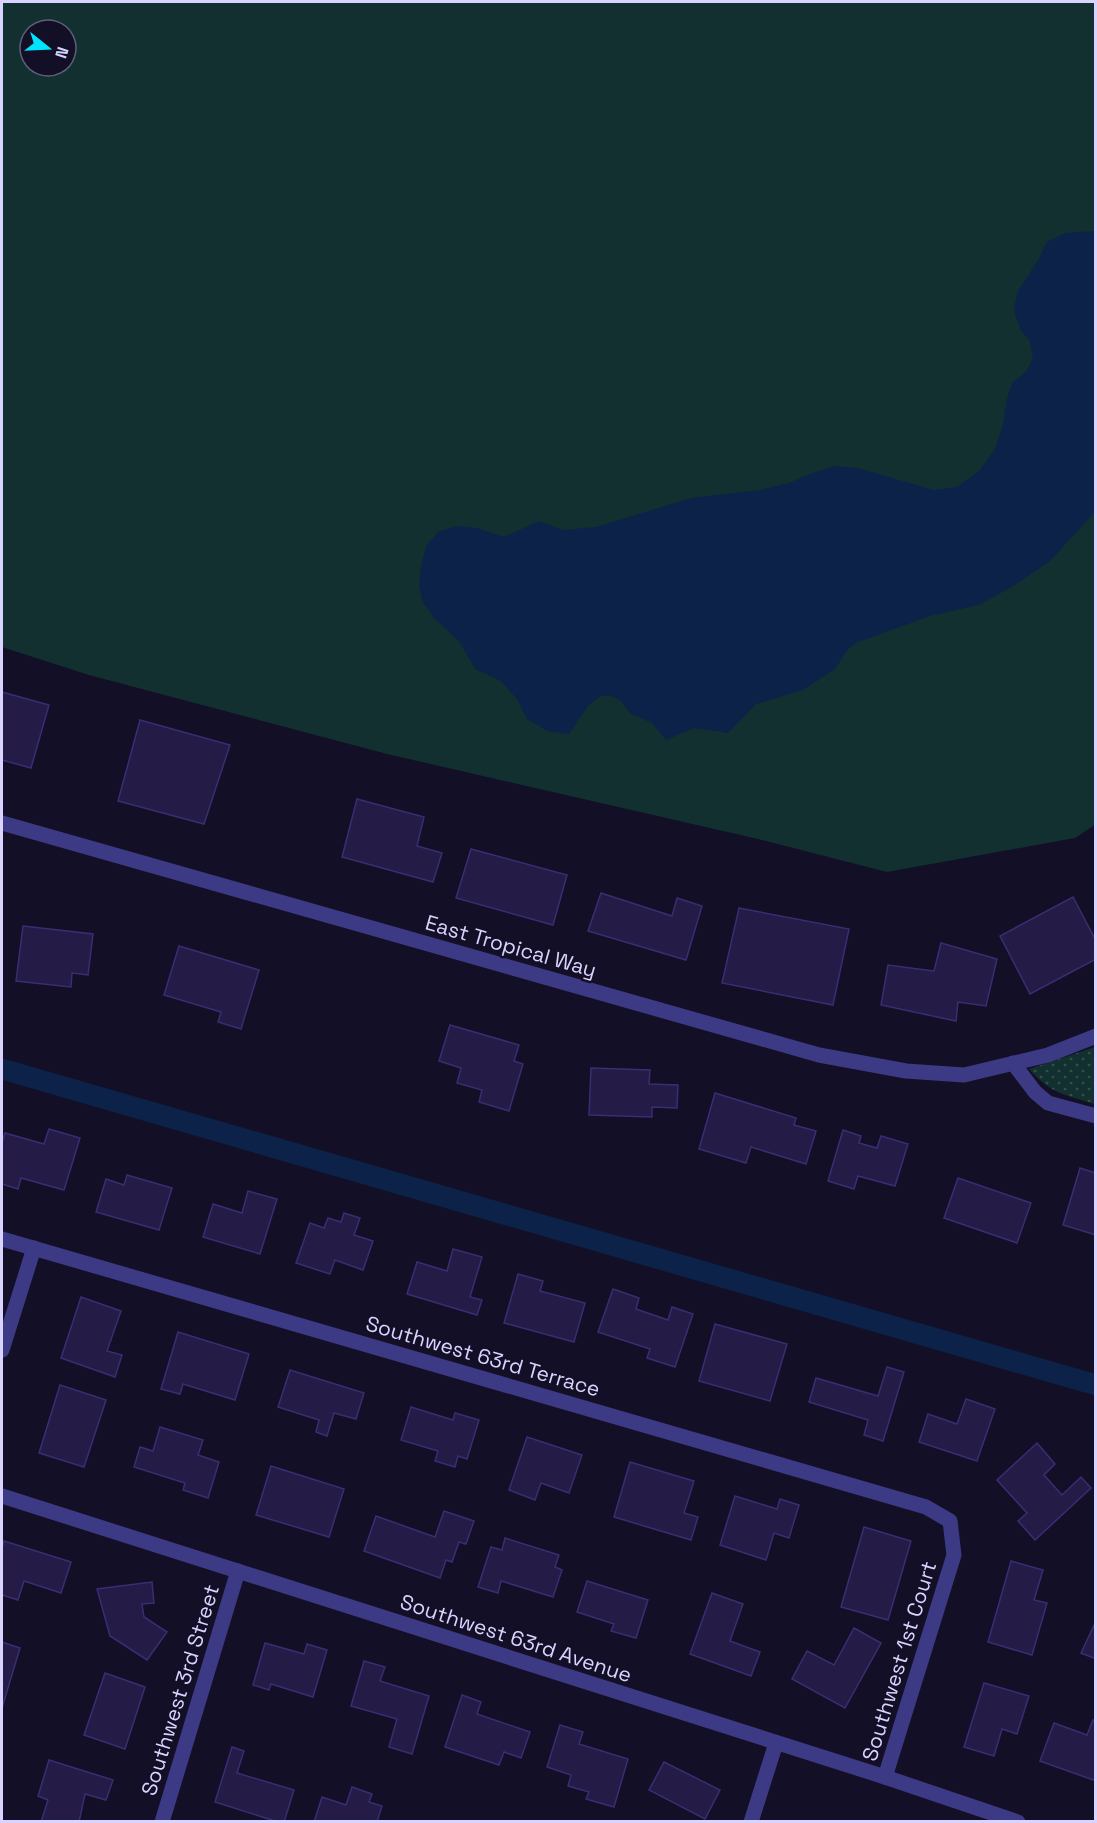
<svg xmlns="http://www.w3.org/2000/svg" width="1097" height="1823" font-family="'Space Grotesk',sans-serif">
<style>
.grass{fill:#12302f;fill-rule:evenodd}
.park{fill:url(#park-dots)}
.water{fill:#0c2248}
.lines{fill:none;stroke-linecap:round;stroke-linejoin:round}
.canal{stroke:#0c2248;stroke-width:21}
.building{fill:#241b47;stroke:#3b2d73;stroke-width:1.5}
.minor{stroke:#3d3a85;stroke-width:15}
.labels{text-anchor:middle;dominant-baseline:central;stroke-width:5;stroke-linejoin:round;paint-order:stroke}
.street-label{font-size:21px;fill:#d9d4ff;stroke:#130f26}
</style>
<defs>
<pattern id="park-dots" width="8" height="8" patternUnits="userSpaceOnUse" patternTransform="scale(1.5)"><rect width="8" height="8" fill="#12302f"/><path d="M2 2h.1M6 6h.1" fill="none" stroke="#344d4e" stroke-width="1.8" stroke-linecap="round"/></pattern>
</defs>
<rect width="100%" height="100%" fill="#130f26"/>
<path class="grass" d="M 2,2 L 1095,2 L 1096,824 L 1075,838 L 887,872 L 758,839 L 387,754 L 89,675 L 2,647 ZM 30,30 L 66,30 L 66,66 L 30,66 Z"/>
<path class="park" d="M 1095,1047 L 1095,1104 C 1065,1095 1051,1094 1029,1069 Z"/>
<polygon class="water" points="1095,231 1095,512 1050,561 1015,585 979,605 930,616 858,642 848,649 835,669 803,690 756,704 728,733 694,728 666,740 652,723 631,714 621,701 609,695 599,697 589,705 569,734 547,731 527,719 517,699 501,681 475,669 459,641 435,619 422,601 419,584 421,565 427,545 438,532 456,526 477,528 504,537 539,521 563,530 596,527 691,498 760,490 789,483 810,474 834,466 858,468 933,490 957,487 979,471 995,449 1003,425 1007,399 1012,383 1026,372 1033,358 1030,341 1020,329 1014,310 1017,293 1038,260 1047,242 1065,233"/>
<g class="lines">
<polyline class="canal" points="2,1069 1096,1385"/>
</g>
<g class="building">
<polygon points="2,692 49,705 31,768 2,760"/>
<polygon points="140,720 230,745 204,824 118,801"/>
<polygon points="357,799 424,817 417,846 442,853 433,882 342,857"/>
<polygon points="471,849 567,875 553,925 456,898"/>
<polygon points="601,893 672,916 677,898 702,906 686,960 588,931"/>
<polygon points="1073,897 1096,941 1096,959 1030,994 1000,936"/>
<polygon points="739,908 849,929 833,1005 722,983"/>
<polygon points="23,926 93,934 88,975 72,973 71,987 16,981"/>
<polygon points="941,943 997,959 986,1006 958,1002 956,1021 881,1005 888,965 934,971"/>
<polygon points="179,946 259,970 241,1029 218,1022 221,1012 164,995"/>
<polygon points="450,1025 519,1045 514,1061 523,1064 509,1111 479,1102 482,1090 457,1083 461,1068 439,1061"/>
<polygon points="591,1068 650,1070 649,1084 678,1085 677,1108 652,1107 652,1117 589,1115"/>
<polygon points="715,1093 796,1118 794,1125 816,1131 806,1164 751,1147 746,1163 699,1149"/>
<polygon points="49,1129 80,1138 64,1190 21,1178 18,1189 2,1184 2,1143 5,1133 44,1144"/>
<polygon points="843,1130 861,1136 859,1143 877,1148 881,1136 908,1144 895,1186 858,1176 854,1189 828,1181"/>
<polygon points="1080,1168 1096,1173 1096,1235 1063,1225"/>
<polygon points="127,1175 172,1188 159,1230 96,1212 106,1179 124,1185"/>
<polygon points="958,1178 1031,1203 1017,1243 944,1218"/>
<polygon points="248,1191 277,1199 260,1254 203,1237 213,1204 242,1213"/>
<polygon points="344,1213 360,1218 354,1235 373,1241 363,1270 335,1260 330,1274 296,1263 310,1223 324,1228 328,1218 341,1222"/>
<polygon points="453,1249 482,1257 470,1297 482,1300 477,1315 407,1294 417,1262 447,1271"/>
<polygon points="518,1274 543,1281 540,1291 585,1303 574,1342 504,1323"/>
<polygon points="613,1289 639,1298 636,1309 668,1320 672,1307 693,1314 675,1367 647,1358 650,1349 598,1332"/>
<polygon points="81,1297 121,1311 107,1351 122,1355 115,1377 61,1358"/>
<polygon points="715,1324 787,1344 770,1401 699,1381"/>
<polygon points="178,1332 249,1354 235,1400 183,1384 180,1394 161,1389"/>
<polygon points="887,1367 904,1372 883,1441 864,1435 868,1420 809,1402 816,1378 878,1396"/>
<polygon points="290,1370 364,1393 356,1419 334,1413 327,1436 316,1432 319,1420 278,1407"/>
<polygon points="60,1385 106,1400 84,1467 39,1453"/>
<polygon points="966,1399 995,1409 977,1461 919,1442 928,1414 957,1424"/>
<polygon points="411,1407 453,1420 455,1413 479,1420 467,1459 458,1456 455,1467 435,1461 438,1451 401,1440"/>
<polygon points="160,1427 203,1440 198,1455 219,1462 208,1498 183,1490 185,1483 134,1467 140,1447 153,1451"/>
<polygon points="527,1437 582,1455 569,1493 541,1483 535,1500 509,1490"/>
<polygon points="1037,1443 1055,1464 1044,1475 1062,1495 1081,1477 1091,1488 1035,1540 1018,1521 1027,1513 997,1480"/>
<polygon points="630,1462 694,1481 684,1513 698,1517 691,1540 614,1517"/>
<polygon points="271,1466 344,1489 329,1537 256,1515"/>
<polygon points="735,1496 777,1509 780,1499 799,1505 789,1538 774,1533 766,1560 720,1545"/>
<polygon points="444,1511 474,1521 466,1544 459,1542 452,1562 446,1560 440,1578 364,1551 376,1516 435,1537"/>
<polygon points="864,1527 911,1541 888,1620 841,1607"/>
<polygon points="505,1538 559,1555 555,1567 562,1570 553,1597 501,1581 498,1593 478,1587 491,1547 502,1550"/>
<polygon points="4,1541 71,1562 61,1593 24,1581 18,1600 2,1595 2,1548"/>
<polygon points="1011,1561 1043,1570 1034,1600 1047,1603 1032,1655 988,1642"/>
<polygon points="587,1581 648,1600 636,1638 611,1631 614,1624 577,1612"/>
<polygon points="152,1582 154,1603 142,1604 144,1617 167,1632 147,1660 110,1636 97,1589"/>
<polygon points="712,1593 743,1604 730,1641 760,1652 751,1676 690,1654"/>
<polygon points="1096,1621 1096,1659 1081,1653"/>
<polygon points="854,1628 881,1643 845,1708 792,1679 807,1651 834,1665"/>
<polygon points="2,1642 20,1648 2,1708"/>
<polygon points="265,1643 304,1654 307,1644 327,1650 313,1697 271,1684 269,1690 253,1685"/>
<polygon points="364,1661 385,1667 380,1681 429,1696 412,1754 389,1747 397,1719 351,1706"/>
<polygon points="105,1673 145,1687 125,1749 84,1735"/>
<polygon points="984,1683 1029,1696 1017,1734 1002,1729 994,1756 964,1747"/>
<polygon points="462,1695 481,1702 477,1714 530,1732 521,1758 504,1752 499,1765 445,1747"/>
<polygon points="1093,1720 1096,1721 1096,1781 1040,1761 1054,1723 1087,1735"/>
<polygon points="560,1725 583,1732 579,1744 628,1759 614,1807 586,1799 589,1792 568,1786 571,1775 547,1767"/>
<polygon points="232,1747 244,1751 237,1773 294,1790 284,1822 278,1822 215,1802"/>
<polygon points="49,1760 113,1780 106,1800 85,1794 79,1822 41,1822 48,1800 38,1796"/>
<polygon points="664,1762 720,1790 705,1819 649,1790"/>
<polygon points="352,1787 372,1794 369,1802 382,1806 377,1822 314,1822 322,1797 346,1805"/>
</g>
<g class="lines">
<g class="minor">
<polyline points="2,823 819,1055 906,1071 964,1075 1048,1055 1096,1036"/>
<polyline points="1013,1063 1035,1092 1048,1103 1096,1116"/>
<polyline points="2,1239 926,1507 950,1521 954,1555 885,1777"/>
<polyline points="2,1350 34,1248"/>
<polyline points="2,1496 885,1777 1018,1822"/>
<polyline points="162,1822 238,1571"/>
<polyline points="751,1822 776,1743"/>
</g>
</g>
<g class="labels">
<g class="street-label">
<text transform="translate(511 946) rotate(16)">East Tropical Way</text>
<text transform="translate(483 1356) rotate(16)">Southwest 63rd Terrace</text>
<text transform="translate(516 1638) rotate(18)">Southwest 63rd Avenue</text>
<text transform="translate(899 1661) rotate(-73)">Southwest 1st Court</text>
<text transform="translate(180 1690) rotate(-73)">Southwest 3rd Street</text>
</g>
</g>
<rect width="1097" height="1823" fill="none" stroke="#d9d4ff" stroke-width="6"/>
<g transform="translate(48 48) rotate(108)"><circle r="28" fill="#130f26" stroke="#625e7d" stroke-width="1.5"/>
<path d="M0-4.5L10 22L0 15L-10 22Z" fill="#00e5ff"/>
<text y="-9" font-size="16" font-weight="bold" text-anchor="middle" fill="#d9d4ff">N</text>
</g>
</svg>
